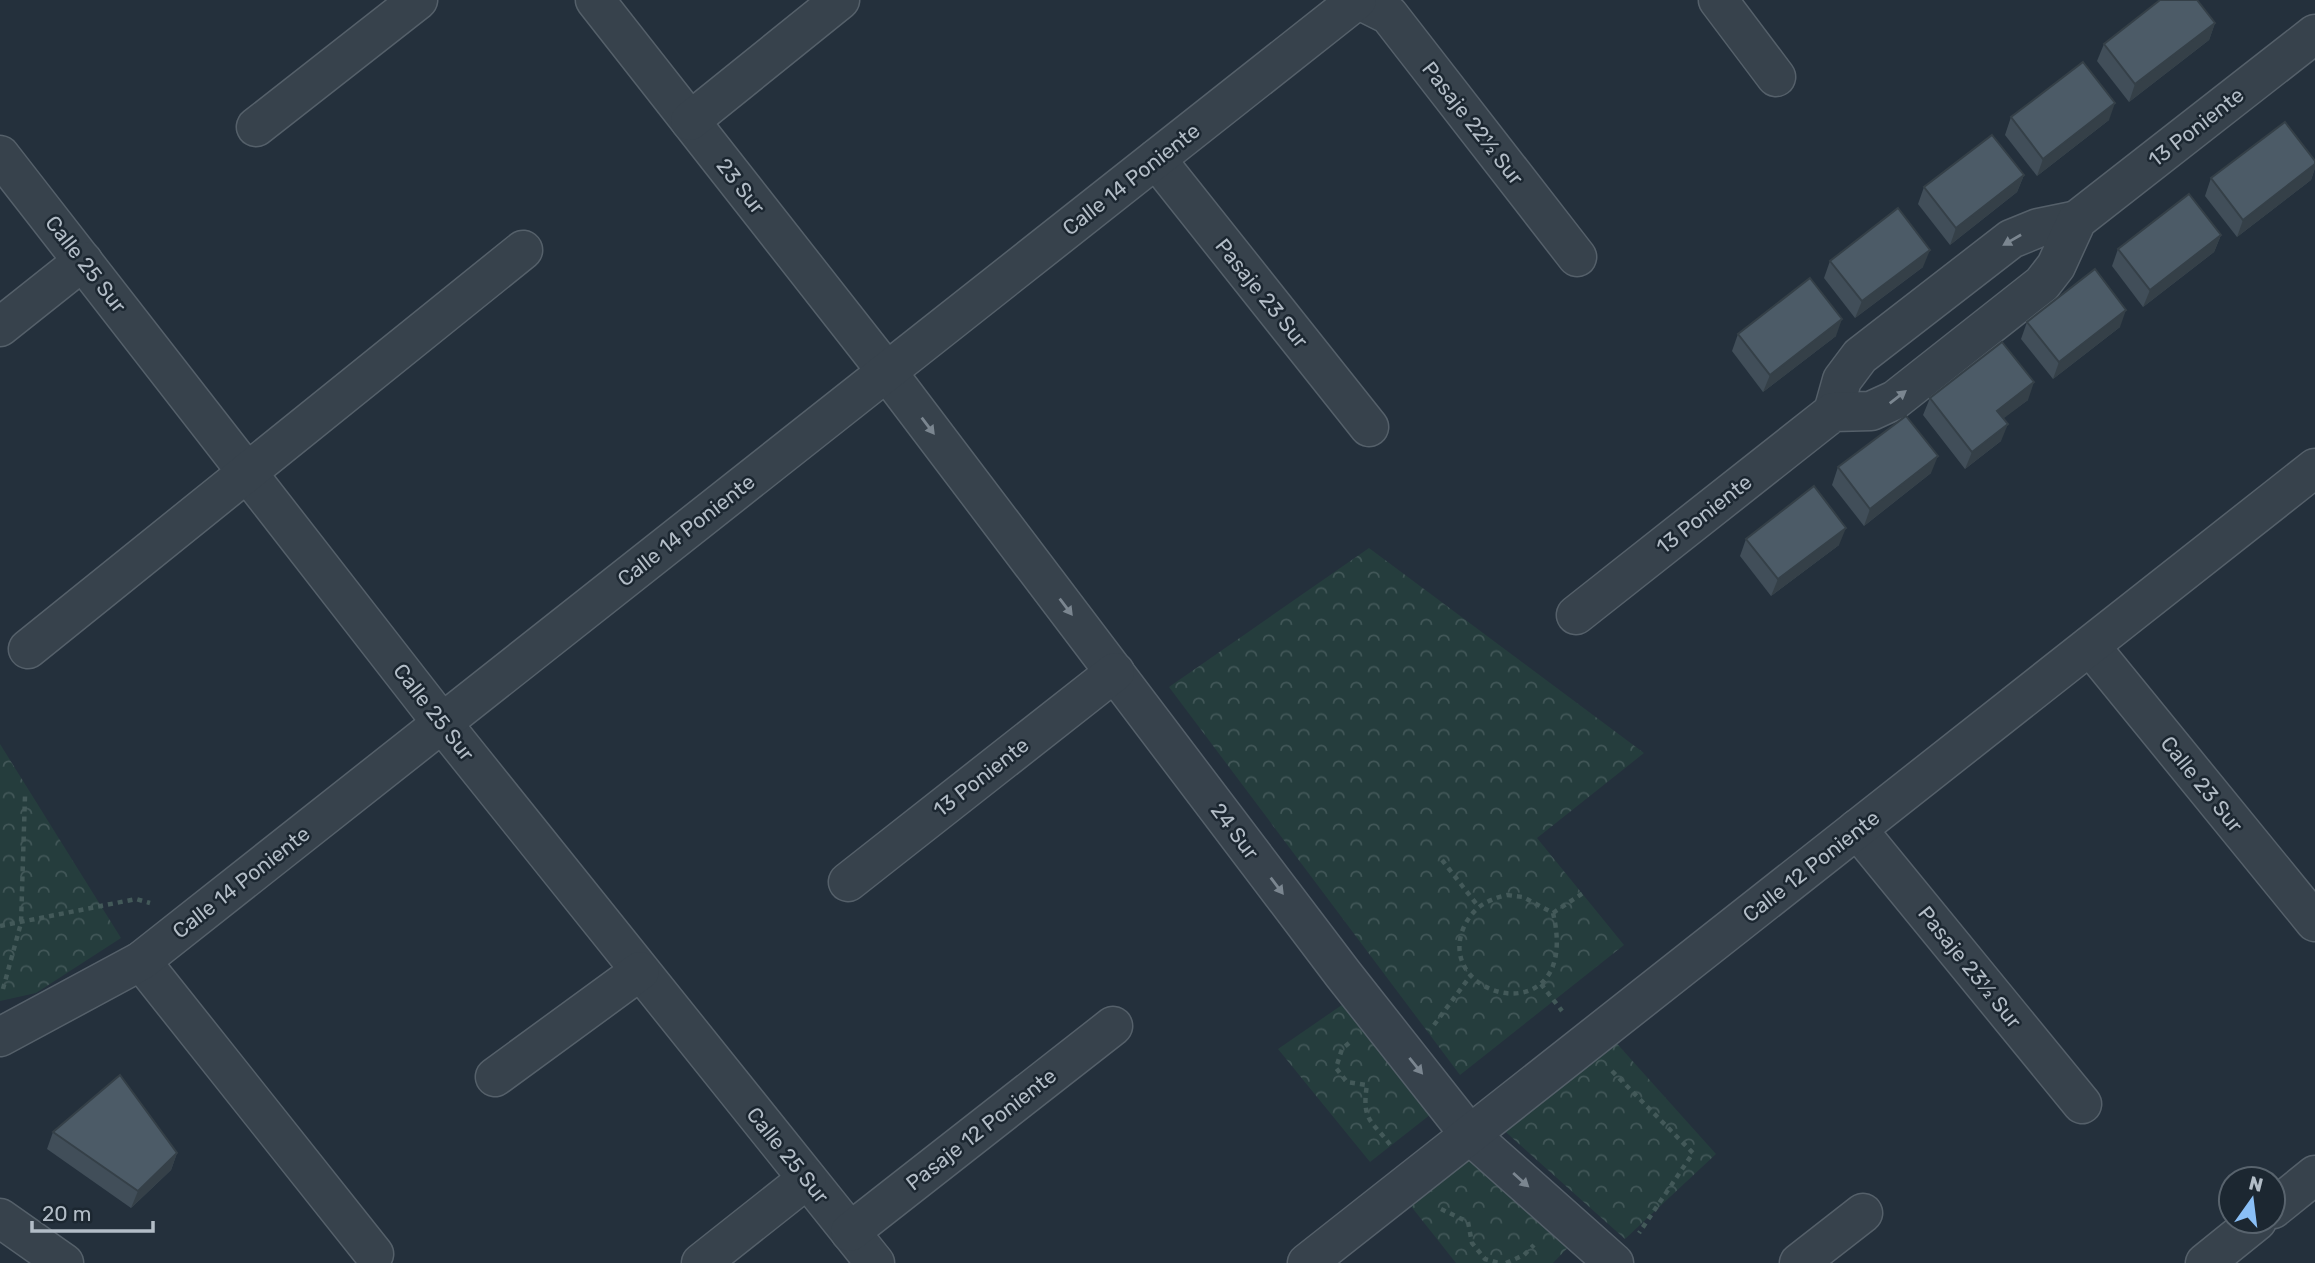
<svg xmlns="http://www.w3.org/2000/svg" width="2315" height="1263" font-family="Rubik,sans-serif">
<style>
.forest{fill:url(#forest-crowns)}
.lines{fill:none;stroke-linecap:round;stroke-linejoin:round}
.minor-casing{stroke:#55606a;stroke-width:41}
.path{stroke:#435959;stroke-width:4.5;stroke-dasharray:5 5;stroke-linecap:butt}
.minor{stroke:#37424c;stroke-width:38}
.wall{fill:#414e59}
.shaded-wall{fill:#354048}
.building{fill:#4c5b67;stroke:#354048;stroke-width:2}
.oneway{fill:#7b8690}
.labels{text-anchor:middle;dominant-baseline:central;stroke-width:5;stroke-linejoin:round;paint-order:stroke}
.street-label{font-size:21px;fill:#b3bdc7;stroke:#1c2731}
</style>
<defs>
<pattern id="forest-crowns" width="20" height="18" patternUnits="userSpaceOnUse" patternTransform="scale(1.75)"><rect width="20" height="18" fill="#253d3d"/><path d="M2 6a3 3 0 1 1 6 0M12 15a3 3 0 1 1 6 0" fill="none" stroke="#425758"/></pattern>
</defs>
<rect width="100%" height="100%" fill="#24303c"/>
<g class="forest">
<polygon points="1369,548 1644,753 1537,838 1624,945 1460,1075 1169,687"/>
<polygon points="0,744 121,938 36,993 0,1001"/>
<polygon points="1352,998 1440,1107 1370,1162 1278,1049"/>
<polygon points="1594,1018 1716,1154 1625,1239 1479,1108"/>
<polygon points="1457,1121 1581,1234 1553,1263 1456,1263 1387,1176"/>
</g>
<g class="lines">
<defs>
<g id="minor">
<polyline points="595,0 887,372 1343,974 1470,1135 1614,1263"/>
<polyline points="1359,0 1389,15 1577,257"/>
<polyline points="1718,0 1776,77"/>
<polyline points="690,121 840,0"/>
<polyline points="256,127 418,0"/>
<polyline points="0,155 442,723 875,1263"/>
<polyline points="1156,159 1369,427"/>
<polyline points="0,327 83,261"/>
<polyline points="1833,412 1842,380 1860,356 2011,239 2038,228 2077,220"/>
<polyline points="1576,615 1833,412 1871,411 1895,400 2042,284 2056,266 2077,220 2315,34"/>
<polyline points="2090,646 2315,922"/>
<polyline points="28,649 523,250"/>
<polyline points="1857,829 2082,1104"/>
<polyline points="848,882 1115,672"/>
<polyline points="141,961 374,1254"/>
<polyline points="0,1037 141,961 1357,0"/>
<polyline points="495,1077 640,971"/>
<polyline points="2273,1209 2315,1175"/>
<polyline points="0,1218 64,1263"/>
<polyline points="850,1232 1113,1026"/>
<polyline points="701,1263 807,1179"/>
<polyline points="1307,1263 2315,468"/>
<polyline points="1799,1263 1863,1213"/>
<polyline points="2205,1263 2257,1221"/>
</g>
</defs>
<use href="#minor" class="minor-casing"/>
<g class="path">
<polyline points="1442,860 1478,906"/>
<path d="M 1507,895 L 1523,897 L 1553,913 C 1582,1034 1435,1001 1463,929 C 1472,908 1486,900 1507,895 Z"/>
<polyline points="1553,913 1583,893"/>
<polyline points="0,926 136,899 150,903"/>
<polyline points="1541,984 1562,1011"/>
<polyline points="3,989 21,923 25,796"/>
<polyline points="1434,1025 1471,975"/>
<path d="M 1349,1043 L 1342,1049 L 1336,1068 L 1347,1082 L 1367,1085 C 1361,1122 1373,1121 1391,1146"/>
<polyline points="1612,1071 1693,1153 1639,1233"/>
<polyline points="1441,1209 1468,1222 1472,1243 1485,1259 1499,1263"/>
<polyline points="1506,1263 1524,1255 1534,1245"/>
</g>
<use href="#minor" class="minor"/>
</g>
<g class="wall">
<polygon points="2215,23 2209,40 2129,102 2097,61 2104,44"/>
<polygon points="2011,117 2109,120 2037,176 2005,135"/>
<polygon points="2315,161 2315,168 2311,180 2237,237 2205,196 2211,178"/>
<polygon points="2024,175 2017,192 1950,245 1918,204 1924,187"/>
<polygon points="2221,235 2214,252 2143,307 2112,266 2118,249"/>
<polygon points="1830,261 1923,267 1855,318 1824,278"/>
<polygon points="2027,322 2120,327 2053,379 2021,339"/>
<polygon points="1738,334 1836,336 1763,392 1732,351"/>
<polygon points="1930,398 2028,400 2003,418 2001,441 1965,469 1923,415"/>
<polygon points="1838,467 1931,473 1864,526 1832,485"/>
<polygon points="1746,539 1839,545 1771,596 1740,556"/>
<polygon points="53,1132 177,1153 171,1170 131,1208 47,1149"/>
</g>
<g class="shaded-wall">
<polygon points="2215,23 2209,40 2129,102 2135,84"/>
<polygon points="2115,103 2109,120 2037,176 2043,159"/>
<polygon points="2315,164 2315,168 2311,180 2237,237 2243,220"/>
<polygon points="2024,175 2017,192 1950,245 1956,228"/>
<polygon points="2221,235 2214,252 2143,307 2150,290"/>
<polygon points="1930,250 1923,267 1855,318 1862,301"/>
<polygon points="2126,310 2120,327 2053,379 2059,362"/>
<polygon points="1842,319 1836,336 1763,392 1770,375"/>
<polygon points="2034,382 2028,400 1991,428 1997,411"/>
<polygon points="2008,424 2001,441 1965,469 1972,452"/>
<polygon points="1938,456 1931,473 1864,526 1870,509"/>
<polygon points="1846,528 1839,545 1771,596 1778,579"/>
<polygon points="177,1153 171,1170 131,1208 138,1191"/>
</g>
<g class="building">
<polygon points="2160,0 2197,0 2215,23 2135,84 2104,44"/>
<polygon points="2083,62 2115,103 2043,159 2011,117"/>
<polygon points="2285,122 2315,161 2315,164 2243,220 2211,178"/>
<polygon points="1992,135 2024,175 1956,228 1924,187"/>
<polygon points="2189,194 2221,235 2150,290 2118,249"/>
<polygon points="1898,208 1930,250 1862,301 1830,261"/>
<polygon points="2095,269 2126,310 2059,362 2027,322"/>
<polygon points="1810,278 1842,319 1770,375 1738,334"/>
<polygon points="2002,342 2034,382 1997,411 2008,424 1972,452 1930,398"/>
<polygon points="1906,416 1938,456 1870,509 1838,467"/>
<polygon points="1814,486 1846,528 1778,579 1746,539"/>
<polygon points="120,1075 177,1153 138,1191 53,1132"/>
</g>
<defs><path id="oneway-solid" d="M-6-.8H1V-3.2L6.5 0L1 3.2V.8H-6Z" transform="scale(1.75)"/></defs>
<g class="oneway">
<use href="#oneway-solid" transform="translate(2012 240) rotate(150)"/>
<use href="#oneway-solid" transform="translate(1898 397) rotate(-38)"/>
<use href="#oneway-solid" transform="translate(928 426) rotate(53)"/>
<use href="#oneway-solid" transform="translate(1066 607) rotate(53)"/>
<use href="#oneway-solid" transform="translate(1277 886) rotate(53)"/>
<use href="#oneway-solid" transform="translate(1416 1066) rotate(51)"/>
<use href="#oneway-solid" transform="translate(1521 1180) rotate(42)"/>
</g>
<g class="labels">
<g class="street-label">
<text transform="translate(1473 123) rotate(52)">Pasaje 22½ Sur</text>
<text transform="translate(2196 127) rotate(-38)">13 Poniente</text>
<text transform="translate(1131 179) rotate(-38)">Calle 14 Poniente</text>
<text transform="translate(741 186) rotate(52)">23 Sur</text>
<text transform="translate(86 264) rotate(52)">Calle 25 Sur</text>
<text transform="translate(1262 293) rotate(51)">Pasaje 23 Sur</text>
<text transform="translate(1704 514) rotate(-38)">13 Poniente</text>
<text transform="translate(686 530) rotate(-38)">Calle 14 Poniente</text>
<text transform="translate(434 712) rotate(52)">Calle 25 Sur</text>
<text transform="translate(981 777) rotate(-38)">13 Poniente</text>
<text transform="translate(2202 784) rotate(51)">Calle 23 Sur</text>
<text transform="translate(1235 831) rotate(53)">24 Sur</text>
<text transform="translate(1811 866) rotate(-38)">Calle 12 Poniente</text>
<text transform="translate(241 882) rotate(-38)">Calle 14 Poniente</text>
<text transform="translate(1970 967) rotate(51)">Pasaje 23½ Sur</text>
<text transform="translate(981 1129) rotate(-38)">Pasaje 12 Poniente</text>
<text transform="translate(788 1155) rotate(51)">Calle 25 Sur</text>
</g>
</g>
<g transform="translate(2252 1200) rotate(14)"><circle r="33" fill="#1c2731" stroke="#58636d" stroke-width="2"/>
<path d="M0-5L12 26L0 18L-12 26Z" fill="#8abff6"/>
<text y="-10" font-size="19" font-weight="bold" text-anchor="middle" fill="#b3bdc7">N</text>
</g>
<path d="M32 1221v10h121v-10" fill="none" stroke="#b3bdc7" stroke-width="3.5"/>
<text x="42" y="1221" font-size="21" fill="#b3bdc7" stroke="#1c2731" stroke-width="5" paint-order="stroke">20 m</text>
</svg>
